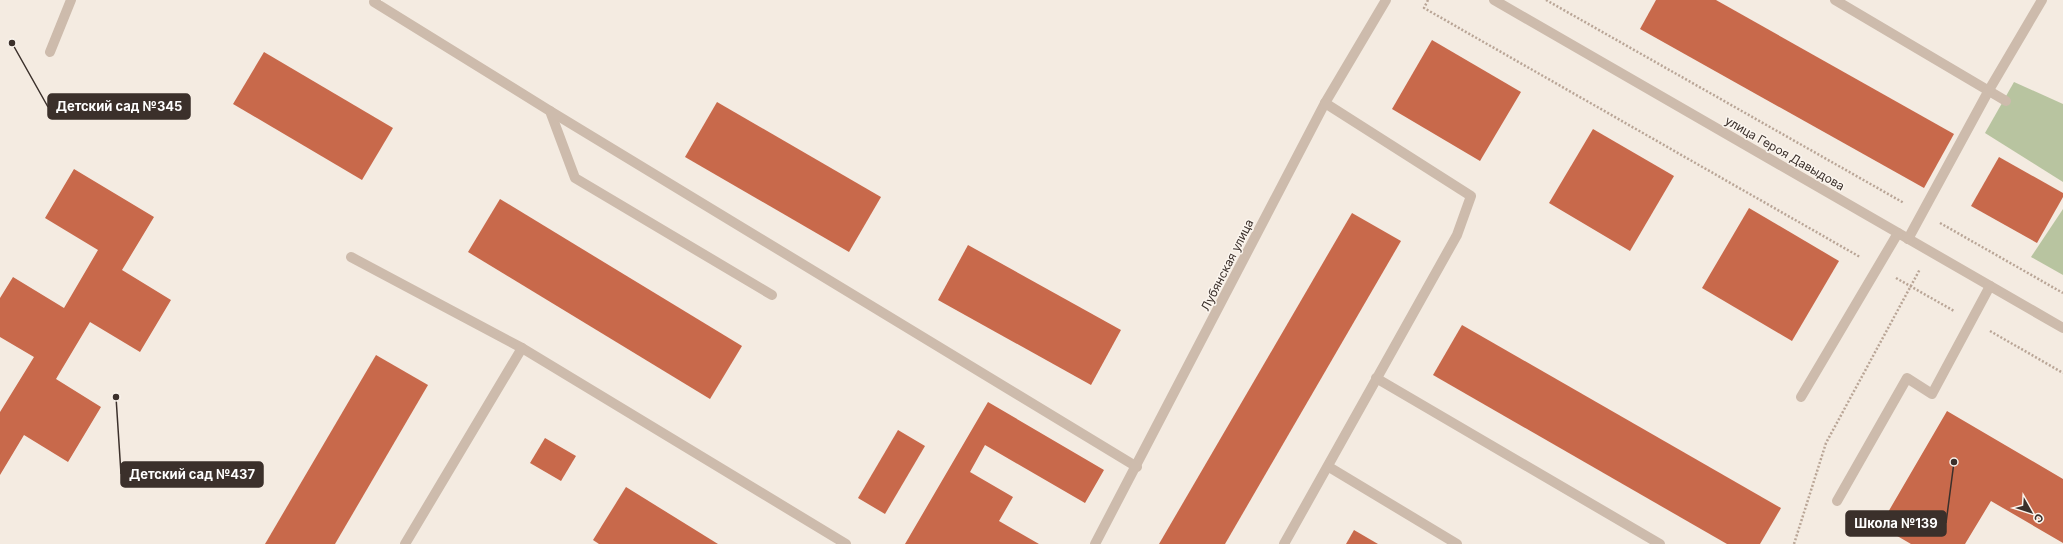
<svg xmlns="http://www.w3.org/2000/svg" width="2063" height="544" font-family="Inter,sans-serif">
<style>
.green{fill:#b8c4a0}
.building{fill:#c8694b}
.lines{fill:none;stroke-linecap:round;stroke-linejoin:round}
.path{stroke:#b9a596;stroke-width:2.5;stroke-dasharray:2 2;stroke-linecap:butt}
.minor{stroke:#cdbbac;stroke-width:10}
.labels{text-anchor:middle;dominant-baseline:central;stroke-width:3;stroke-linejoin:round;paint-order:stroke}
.street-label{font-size:12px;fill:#3b302b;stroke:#fbf5ee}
.leader{fill:none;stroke:#3b302b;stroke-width:1.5}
.callout-dot{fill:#3b302b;stroke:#fbf5ee;stroke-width:1.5}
.callout{fill:#3b302b;stroke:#3b302b;stroke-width:1.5}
.callout-label{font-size:13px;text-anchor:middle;font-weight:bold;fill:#fff}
</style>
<rect width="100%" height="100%" fill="#f4ebe1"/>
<g class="green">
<polygon points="2014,82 2063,104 2063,182 1985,133"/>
<polygon points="2063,209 2063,275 2031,257"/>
</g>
<g class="building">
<polygon points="1656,0 1716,0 1954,134 1924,188 1640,29"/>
<polygon points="1432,40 1521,92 1480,161 1392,109"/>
<polygon points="264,52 393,128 362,180 233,104"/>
<polygon points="717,102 881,197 849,252 685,157"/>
<polygon points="1593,129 1674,176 1630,251 1549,203"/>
<polygon points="1999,157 2063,193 2063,197 2037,243 1971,206"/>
<polygon points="74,169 154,217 122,270 171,300 140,352 90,322 56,379 101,407 68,462 24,435 0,475 0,412 34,357 0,337 0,298 13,277 64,308 98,250 45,218"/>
<polygon points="500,199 742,346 710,399 468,252"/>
<polygon points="1749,208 1839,261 1792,341 1702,288"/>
<polygon points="1352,213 1401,241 1225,544 1159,544"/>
<polygon points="968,245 1121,330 1091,385 938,300"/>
<polygon points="1462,325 1781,508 1760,544 1727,544 1433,375"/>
<polygon points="376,355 428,385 335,544 265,544"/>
<polygon points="988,402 1104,470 1085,503 985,445 970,472 1013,497 999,521 1039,544 905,544"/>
<polygon points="1947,411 2063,479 2063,543 1991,501 1965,544 1911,544 1880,526"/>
<polygon points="898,430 925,446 885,514 858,498"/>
<polygon points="545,438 576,456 561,481 530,463"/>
<polygon points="626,487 718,544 599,544 593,540"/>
<polygon points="1354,530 1378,544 1346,544"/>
</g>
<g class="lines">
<g class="path">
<polyline points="1428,0 1424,8 1860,257"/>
<polyline points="1546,0 1904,203"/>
<polyline points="1940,223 2063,293"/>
<polyline points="1896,278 1954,311"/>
<polyline points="1990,331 2063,373"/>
<polyline points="1794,544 1826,443 1920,269"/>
</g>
<g class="minor">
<polyline points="376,0 374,2 550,111 575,178 772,295"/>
<polyline points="1494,0 2063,328"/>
<polyline points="1835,0 2006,101"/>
<polyline points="50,52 71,0"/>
<polyline points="550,111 1137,467"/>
<polyline points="1908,239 1989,90 2042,0"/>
<polyline points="351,257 522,348 846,544"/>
<polyline points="1376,378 1660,544"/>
<polyline points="1801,397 1898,233"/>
<polyline points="1329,467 1457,544"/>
<polyline points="1837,501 1907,378 1932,394 1990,286"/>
<polyline points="405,544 522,348"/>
<polyline points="1095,544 1325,103 1386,0"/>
<polyline points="1284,544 1457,235 1471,196 1325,103"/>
</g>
</g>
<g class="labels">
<g class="street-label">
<text transform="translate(1785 153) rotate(30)">улица Героя Давыдова</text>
<text transform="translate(1227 265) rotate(-63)">Лубянская улица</text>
</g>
</g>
<path class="leader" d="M12 43L48 107M116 397L121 474M1954 462L1946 523"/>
<g class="callout-dot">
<circle cx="12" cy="43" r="4"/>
<circle cx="116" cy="397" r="4"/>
<circle cx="1954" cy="462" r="4"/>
</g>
<g class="callout">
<rect x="48" y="94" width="142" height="25" rx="4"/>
<rect x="121" y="462" width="142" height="25" rx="4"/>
<rect x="1846" y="511" width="100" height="25" rx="4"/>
</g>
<g class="callout-label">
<text x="119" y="111">Детский сад №345</text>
<text x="192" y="479">Детский сад №437</text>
<text x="1896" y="528">Школа №139</text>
</g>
<g transform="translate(2031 512) rotate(129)" stroke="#fbf5ee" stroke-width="3" paint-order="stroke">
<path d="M0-3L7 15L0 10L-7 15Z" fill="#3b302b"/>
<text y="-6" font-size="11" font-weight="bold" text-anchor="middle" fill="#3b302b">С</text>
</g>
</svg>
